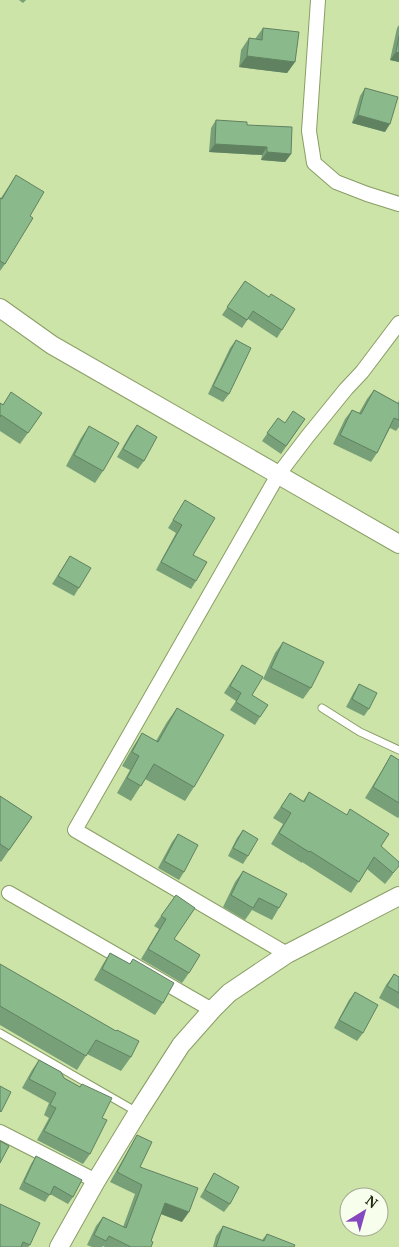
<svg xmlns="http://www.w3.org/2000/svg" width="399" height="1247" font-family="'PT Serif',serif">
<style>
.lines{fill:none;stroke-linecap:round;stroke-linejoin:round}
.service-casing{stroke:#899e65;stroke-width:9}
.minor-casing{stroke:#899e65;stroke-width:16}
.tertiary-casing{stroke:#899e65;stroke-width:20}
.service{stroke:#fff;stroke-width:7}
.minor{stroke:#fff;stroke-width:14}
.tertiary{stroke:#fff;stroke-width:18}
.wall{fill:#779f78}
.shaded-wall{fill:#618261}
.building{fill:#8ab98b;stroke:#618261}
</style>
<rect width="100%" height="100%" fill="#cde4a8"/>
<g class="lines">
<defs>
<g id="service">
<polyline points="322,708 360,732 399,750"/>
<polyline points="0,1033 137,1112"/>
</g>
<g id="minor">
<polyline points="318,0 309,131 314,163 336,182 367,194 399,204"/>
<polyline points="9,893 212,1010"/>
<polyline points="287,954 75,830 278,475 307,437 346,389 362,372 399,323"/>
<polyline points="0,1132 96,1181"/>
</g>
<g id="tertiary">
<polyline points="0,308 52,345 399,544"/>
<polyline points="59,1247 96,1181 138,1112 181,1045 212,1010 229,993 287,954 399,896"/>
</g>
</defs>
<use href="#service" class="service-casing"/>
<use href="#minor" class="minor-casing"/>
<use href="#tertiary" class="tertiary-casing"/>
<use href="#service" class="service"/>
<use href="#minor" class="minor"/>
<use href="#tertiary" class="tertiary"/>
</g>
<g class="wall">
<polygon points="19,0 26,0 23,3"/>
<polygon points="399,25 399,62 390,60 397,28"/>
<polygon points="263,28 295,62 287,73 239,67 241,50 249,38 255,39"/>
<polygon points="365,88 385,132 352,123 360,96"/>
<polygon points="216,120 247,125 291,154 285,162 261,160 262,155 209,152 211,128"/>
<polygon points="16,175 30,216 5,264 0,271 0,198 1,198"/>
<polygon points="245,281 282,330 277,338 248,319 242,328 222,315"/>
<polygon points="236,340 229,394 223,402 208,394 230,348"/>
<polygon points="374,390 398,403 399,400 399,427 396,431 390,428 377,453 371,462 333,444 345,419 352,410 359,413 367,399"/>
<polygon points="0,403 3,404 42,413 20,444 0,431"/>
<polygon points="278,418 285,423 305,419 281,454 262,441"/>
<polygon points="137,425 144,461 138,469 117,457 131,433"/>
<polygon points="89,426 103,471 95,483 66,466 81,438"/>
<polygon points="185,500 193,555 196,581 191,589 156,570 176,533 168,528"/>
<polygon points="70,556 79,588 74,596 52,584"/>
<polygon points="283,642 311,688 303,699 263,679 275,653"/>
<polygon points="242,665 252,695 260,717 255,725 230,710 236,701 224,693"/>
<polygon points="359,684 369,709 364,716 346,707 354,692"/>
<polygon points="177,708 194,787 185,801 145,779 131,801 117,793 130,770 122,766 133,747 142,733 156,741 167,722"/>
<polygon points="391,755 399,760 399,817 398,818 365,798 384,767"/>
<polygon points="309,792 381,846 393,874 385,884 367,869 351,893 302,862 302,863 271,844 283,824 273,818 290,793 303,801"/>
<polygon points="0,796 32,817 1,862 0,861"/>
<polygon points="243,830 248,856 243,864 228,856 237,838"/>
<polygon points="178,834 184,872 179,880 158,868 172,842"/>
<polygon points="243,871 279,908 272,920 252,910 245,920 223,907 235,882"/>
<polygon points="176,895 174,939 189,973 182,983 141,959 159,929 154,926"/>
<polygon points="110,953 130,964 133,959 163,1003 155,1015 94,980 103,964"/>
<polygon points="0,964 131,1057 121,1071 87,1054 77,1070 0,1025"/>
<polygon points="394,974 399,977 399,1009 379,998 386,985"/>
<polygon points="355,992 363,1033 357,1041 334,1028 349,1000"/>
<polygon points="39,1060 64,1078 80,1087 82,1084 102,1118 90,1154 83,1164 37,1140 49,1118 44,1115 49,1103 22,1088 32,1070"/>
<polygon points="137,1135 140,1167 182,1222 161,1214 151,1241 151,1247 105,1247 103,1246 102,1247 92,1247 87,1245 96,1226 103,1217 123,1227 135,1194 110,1182 131,1145"/>
<polygon points="36,1156 73,1197 68,1204 50,1194 45,1202 19,1189 31,1164"/>
<polygon points="214,1173 230,1204 224,1212 200,1197"/>
<polygon points="0,1204 30,1245 28,1247 0,1247"/>
<polygon points="223,1226 262,1240 267,1234 294,1247 213,1247 216,1236"/>
</g>
<g class="shaded-wall">
<polygon points="396,52 399,53 399,62 390,60"/>
<polygon points="247,56 295,62 287,73 239,67"/>
<polygon points="358,115 390,124 385,132 352,123"/>
<polygon points="215,144 267,147 262,155 209,152"/>
<polygon points="267,152 291,154 285,162 261,160"/>
<polygon points="165,1203 189,1212 182,1222 158,1213"/>
</g>
<g class="building">
<polygon points="263,28 299,32 295,62 247,56 249,38 262,40"/>
<polygon points="399,36 399,53 396,52"/>
<polygon points="365,88 398,97 390,124 358,115"/>
<polygon points="216,120 247,122 247,125 292,127 291,154 267,152 267,147 215,144"/>
<polygon points="16,175 44,192 30,216 33,218 5,264 0,261 0,198 2,199"/>
<polygon points="245,281 269,297 271,294 295,309 282,330 253,311 247,320 227,307"/>
<polygon points="236,340 251,348 229,394 213,386"/>
<polygon points="374,390 399,404 399,420 394,418 377,453 340,435 352,410 361,414"/>
<polygon points="11,392 42,413 28,433 1,415 0,417 0,403 3,405"/>
<polygon points="293,411 305,419 286,446 267,433 278,418 285,423"/>
<polygon points="137,425 157,437 144,461 123,449"/>
<polygon points="89,426 119,443 103,471 74,455"/>
<polygon points="185,500 215,518 193,555 207,562 196,581 161,562 182,525 173,520"/>
<polygon points="70,556 91,568 79,588 58,576"/>
<polygon points="283,642 324,662 311,688 271,668"/>
<polygon points="242,665 263,677 252,695 268,705 260,717 236,702 241,693 230,686"/>
<polygon points="359,684 377,693 369,709 352,699"/>
<polygon points="177,708 224,735 194,787 154,764 141,786 127,778 139,756 132,752 142,733 158,742"/>
<polygon points="391,755 399,760 399,803 373,787"/>
<polygon points="309,792 347,815 350,809 389,834 381,846 399,862 399,866 393,873 374,857 359,882 310,851 309,852 279,833 291,813 281,807 290,793 304,802"/>
<polygon points="0,796 32,817 9,850 0,844"/>
<polygon points="243,830 258,839 248,856 233,848"/>
<polygon points="178,834 198,845 184,872 164,861"/>
<polygon points="243,871 287,894 279,908 259,898 253,908 231,895"/>
<polygon points="176,895 195,908 174,939 200,955 189,973 148,949 166,919 161,916"/>
<polygon points="110,953 130,964 133,959 174,983 163,1003 102,969"/>
<polygon points="0,964 116,1031 117,1030 139,1041 131,1057 96,1040 86,1056 0,1006"/>
<polygon points="394,974 399,977 399,993 387,986"/>
<polygon points="355,992 378,1005 363,1033 339,1020"/>
<polygon points="39,1060 61,1072 64,1078 80,1087 82,1084 112,1098 102,1118 107,1120 90,1154 44,1131 56,1108 50,1105 56,1093 29,1079"/>
<polygon points="0,1086 11,1092 1,1112 0,1111"/>
<polygon points="137,1135 152,1142 140,1167 198,1188 189,1212 165,1203 151,1241 153,1242 151,1247 131,1247 109,1236 106,1241 94,1235 103,1217 126,1228 142,1185 117,1172"/>
<polygon points="0,1141 9,1146 0,1163"/>
<polygon points="36,1156 82,1180 73,1197 54,1186 50,1195 24,1182"/>
<polygon points="214,1173 239,1187 230,1204 205,1190"/>
<polygon points="0,1204 40,1223 30,1245 23,1242 21,1247 0,1247"/>
<polygon points="223,1226 264,1241 267,1234 295,1245 294,1247 216,1247"/>
</g>
<g transform="translate(364 1212) rotate(37)"><circle r="24" fill="#f7feec" stroke="#a1a894"/>
<path d="M0-4L9 19L0 12L-9 19Z" fill="#8548be"/>
<text y="-8" font-size="14" font-weight="bold" text-anchor="middle" fill="#202811">N</text>
</g>
</svg>
